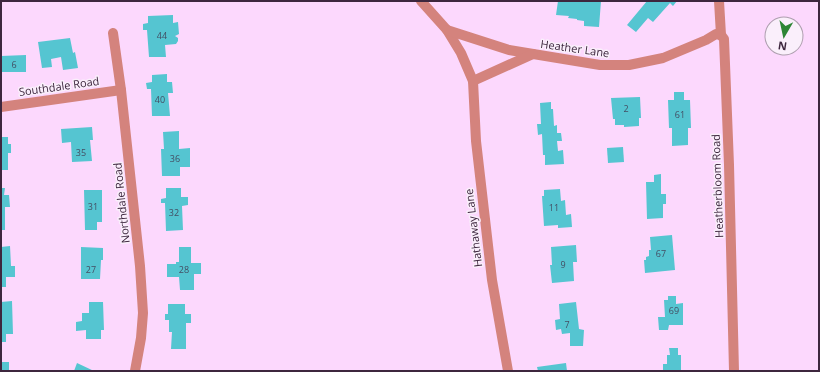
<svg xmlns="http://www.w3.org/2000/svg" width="820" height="372" font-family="'Open Sans',sans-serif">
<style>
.building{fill:#55c5d1}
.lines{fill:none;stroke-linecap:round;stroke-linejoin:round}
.minor{stroke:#d4837d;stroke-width:10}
.labels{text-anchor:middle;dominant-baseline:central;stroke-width:3;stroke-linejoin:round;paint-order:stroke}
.number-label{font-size:9px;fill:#434e63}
.street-label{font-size:11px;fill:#3d263e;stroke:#faeffb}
</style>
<rect width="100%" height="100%" fill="#fcd8fd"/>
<g class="building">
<polygon points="558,1 601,1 599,27 584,26 584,21 577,20 577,19 568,18 569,16 556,15"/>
<polygon points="647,1 677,1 673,6 670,3 653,22 648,18 636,32 627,25"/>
<polygon points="173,15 173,23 178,22 179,34 175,36 178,38 178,41 176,44 165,45 166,57 149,57 147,30 143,30 143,24 148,23 148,16"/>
<polygon points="70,38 73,53 75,52 78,68 63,70 61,57 51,59 52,67 42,68 38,42"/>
<polygon points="26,55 26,72 1,72 1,56"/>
<polygon points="167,74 167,82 172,82 173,93 168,93 170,116 152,116 151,89 147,89 146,83 152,82 152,75"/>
<polygon points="674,92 684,92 684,100 690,100 691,128 688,128 688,145 672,146 672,128 669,128 668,100 674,100"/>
<polygon points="640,97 641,118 639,118 639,126 624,127 624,125 615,125 615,119 613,119 611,98"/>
<polygon points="551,102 551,109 553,109 554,126 557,125 557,133 561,133 562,141 557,141 558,151 563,150 564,164 545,165 545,155 543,155 542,134 538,135 537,124 541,124 540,103"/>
<polygon points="92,127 93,140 90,140 92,161 72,162 71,142 62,143 61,129"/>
<polygon points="179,131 179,149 190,148 190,167 180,167 180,176 162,176 161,149 164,149 163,132"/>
<polygon points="1,137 8,137 8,144 11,144 11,153 8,153 8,170 1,170"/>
<polygon points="623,147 624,162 608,163 607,148"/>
<polygon points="661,174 661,194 666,194 666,204 663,204 663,218 647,219 646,182 654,182 654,175"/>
<polygon points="1,188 5,188 4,195 9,195 10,207 5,207 5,230 1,230"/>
<polygon points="166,188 181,188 181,197 188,197 188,205 182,206 183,230 166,231 165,203 161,203 161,199 166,198"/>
<polygon points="560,189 561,201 565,200 566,215 571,214 572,227 558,228 558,225 544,226 542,196 544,196 544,190"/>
<polygon points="84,190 102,190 102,222 97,222 97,230 85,230"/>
<polygon points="672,235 675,270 645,273 644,260 646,260 646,257 649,256 649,250 651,250 650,237"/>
<polygon points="576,245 577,262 573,262 574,281 552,283 550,265 552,265 551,247"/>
<polygon points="10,246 11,266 15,266 15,277 6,277 6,287 1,287 1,247"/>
<polygon points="81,247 103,248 103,260 101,260 100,279 81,279"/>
<polygon points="179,247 191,247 191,263 201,263 201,274 194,274 194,290 180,290 179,277 167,277 167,264 176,264 176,262 179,262"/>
<polygon points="668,296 676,296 676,304 683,303 683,325 669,325 668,330 659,330 658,317 665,317 664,300 668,300"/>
<polygon points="12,301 13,334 6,334 6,342 1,342 1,302"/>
<polygon points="89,302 103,302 104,330 101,330 101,339 86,339 86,330 76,331 76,322 82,321 82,313 89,313"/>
<polygon points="576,302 579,329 584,330 583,346 570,346 570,333 562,334 561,329 556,330 555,320 560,319 559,304"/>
<polygon points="168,304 185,304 185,314 191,314 191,323 186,323 186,349 171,349 172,332 169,332 169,320 165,320 165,314 168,314"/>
<polygon points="669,348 678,348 678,355 681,355 681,371 663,371 663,364 667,364 667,355 670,355"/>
<rect x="1" y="362" width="8" height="9"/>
<polygon points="77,363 94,371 74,371"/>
<polygon points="566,363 567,371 538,371 537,367"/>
</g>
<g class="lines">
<g class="minor">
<polyline points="421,1 447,30 461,53 473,81 476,141 492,280 508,371"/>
<polyline points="719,1 721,35 724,39 729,165 734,371"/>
<polyline points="447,30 509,50 600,65 629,65 663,58 706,40 716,34 721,35"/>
<polyline points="113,33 121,90 140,266 143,313 141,338 135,371"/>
<polyline points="473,81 533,54"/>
<polyline points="1,107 121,90"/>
</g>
</g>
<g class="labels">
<g class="number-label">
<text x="162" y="35">44</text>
<text x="14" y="64">6</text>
<text x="160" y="99">40</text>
<text x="626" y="108">2</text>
<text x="680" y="114">61</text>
<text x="81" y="152">35</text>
<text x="175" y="158">36</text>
<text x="93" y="206">31</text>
<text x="554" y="207">11</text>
<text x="174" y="212">32</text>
<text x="661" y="253">67</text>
<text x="563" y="264">9</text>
<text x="91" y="269">27</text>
<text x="184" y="269">28</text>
<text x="674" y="310">69</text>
<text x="567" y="324">7</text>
</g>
<g class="street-label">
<text transform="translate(575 48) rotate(8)">Heather Lane</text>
<text transform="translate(59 86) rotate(-8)">Southdale Road</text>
<text transform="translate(717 186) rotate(-92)">Heatherbloom Road</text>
<text transform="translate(121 203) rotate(-96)">Northdale Road</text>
<text transform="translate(473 228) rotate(-97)">Hathaway Lane</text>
</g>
</g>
<rect width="820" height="372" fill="none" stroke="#3d263e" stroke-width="4"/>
<g transform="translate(784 36) rotate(189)"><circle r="19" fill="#faeffb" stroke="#ae9faf"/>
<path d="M0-3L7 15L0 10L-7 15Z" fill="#2d8635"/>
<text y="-6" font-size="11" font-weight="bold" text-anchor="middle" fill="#3d263e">N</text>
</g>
</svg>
